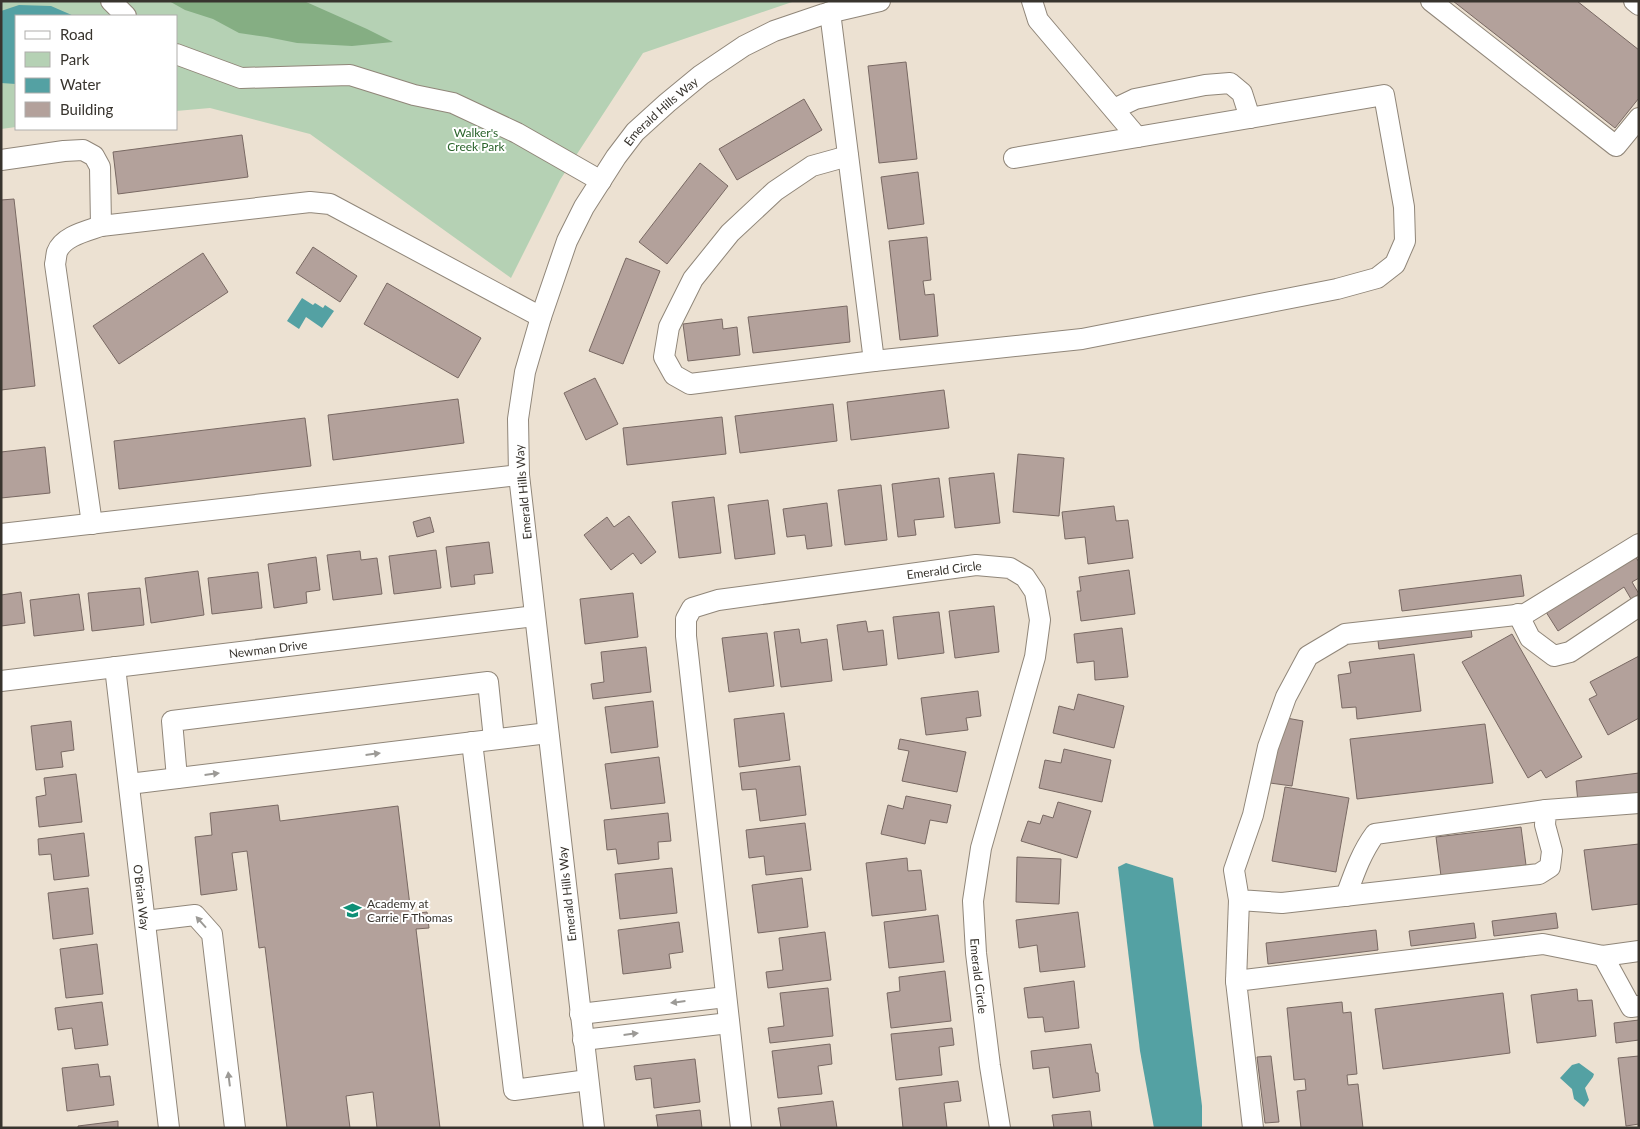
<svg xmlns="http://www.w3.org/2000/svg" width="1640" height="1129" font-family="Lato,sans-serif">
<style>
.green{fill:#b5d1b4}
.forest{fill:#85ae83}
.water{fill:#54a1a3}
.building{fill:#b3a19b;stroke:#796963}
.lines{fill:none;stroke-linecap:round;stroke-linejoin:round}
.minor-casing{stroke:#908679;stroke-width:22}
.minor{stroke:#fff;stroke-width:20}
.oneway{fill:#9c9a96}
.labels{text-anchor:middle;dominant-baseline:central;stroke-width:4;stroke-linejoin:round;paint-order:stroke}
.street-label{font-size:12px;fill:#38342e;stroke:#fff}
.park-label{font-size:12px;fill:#2a632b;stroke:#fff}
.poi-label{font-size:12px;fill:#38342e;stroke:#fff;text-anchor:start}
</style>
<rect width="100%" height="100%" fill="#ece1d2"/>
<polygon class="green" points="1,1 795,1 643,53 560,180 511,278 310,134 210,108 176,111 176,16 16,16 16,127 1,129"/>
<polygon class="forest" points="169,1 304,1 367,29 393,42 352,46 297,43 267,37 239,33 213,19 185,10"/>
<g class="water">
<polygon points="19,5 51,6 74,16 16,16 16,84 1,83 1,11"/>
<polygon points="302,298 313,305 315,303 323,308 325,305 334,311 322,328 306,317 299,329 287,321"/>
<polygon points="1126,863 1173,878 1202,1106 1202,1128 1154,1128 1140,1051 1118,867"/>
<polygon points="1579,1063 1594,1074 1593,1077 1585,1088 1589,1100 1584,1107 1574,1099 1572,1089 1560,1078 1572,1065"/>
</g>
<g class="building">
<polygon points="1453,1 1577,1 1639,50 1639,98 1615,128"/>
<polygon points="906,62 917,159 879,163 868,66"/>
<polygon points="804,99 822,130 737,180 719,149"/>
<polygon points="242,135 248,177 118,194 113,152"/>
<polygon points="700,163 728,186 667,264 639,242"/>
<polygon points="918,172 924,224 888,229 881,177"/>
<polygon points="14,199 35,386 1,390 1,200"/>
<polygon points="927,237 931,280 923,281 925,295 934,294 938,336 900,340 889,241"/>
<polygon points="313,247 357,276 340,302 296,273"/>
<polygon points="203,253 228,292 119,364 93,326"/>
<polygon points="626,258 660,271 623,364 589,351"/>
<polygon points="387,283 481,338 458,378 364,324"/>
<polygon points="847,306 850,342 753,353 748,317"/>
<polygon points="722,319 723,329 737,327 740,355 688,361 683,324"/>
<polygon points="595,378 618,424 586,440 564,393"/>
<polygon points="944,390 949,428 851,440 847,402"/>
<polygon points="458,399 464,443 333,460 328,415"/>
<polygon points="833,404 837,441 740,453 735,416"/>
<polygon points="722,417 726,454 627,465 623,428"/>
<polygon points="305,418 311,466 119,489 114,441"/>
<polygon points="45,447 50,493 1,498 1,452"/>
<polygon points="1018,454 1064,458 1059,516 1013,512"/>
<polygon points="994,473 1000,523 955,528 949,478"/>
<polygon points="939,478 944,517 914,520 916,535 898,537 892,484"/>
<polygon points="881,485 887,540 845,545 838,490"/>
<polygon points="714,497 721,553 679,558 672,502"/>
<polygon points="768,500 775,554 735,559 728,505"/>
<polygon points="827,503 832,546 807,549 805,535 787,537 783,509"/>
<polygon points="1114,506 1116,521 1128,520 1133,558 1088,564 1085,537 1065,539 1062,512"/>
<polygon points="629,516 656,552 641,564 633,553 611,570 584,535 607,517 614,527"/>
<polygon points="430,517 434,532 417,537 413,522"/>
<polygon points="489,542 493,573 474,575 475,584 451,587 446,547"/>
<polygon points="436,550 441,588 394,594 389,556"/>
<polygon points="360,551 361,560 377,558 382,594 333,600 327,555"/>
<polygon points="1633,553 1639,562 1639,578 1632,582 1639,594 1631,599 1624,587 1558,631 1546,612"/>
<polygon points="316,557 320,590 306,592 307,603 274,608 268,564"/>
<polygon points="1129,570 1135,614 1081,621 1077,591 1081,591 1079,577"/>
<polygon points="198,571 204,615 151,623 145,578"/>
<polygon points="258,572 262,608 212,614 208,578"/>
<polygon points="1521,575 1524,596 1402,611 1399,590"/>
<polygon points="140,588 144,625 92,631 88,593"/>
<polygon points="21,592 25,623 1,626 1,595"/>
<polygon points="633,593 638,637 585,644 580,599"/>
<polygon points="79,594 84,630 34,636 30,600"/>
<polygon points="994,606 999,652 955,658 949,611"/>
<polygon points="939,612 944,653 898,659 893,617"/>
<polygon points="866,621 868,632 883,630 887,665 843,670 837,625"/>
<polygon points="1470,622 1472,637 1379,649 1377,633"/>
<polygon points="1122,628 1128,677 1095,680 1094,661 1077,663 1074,634"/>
<polygon points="799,629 801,643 827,639 832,681 781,687 774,632"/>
<polygon points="767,633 774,686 729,692 722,638"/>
<polygon points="1512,634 1582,757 1546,778 1541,770 1528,778 1462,662"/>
<polygon points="646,647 651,692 593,699 591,684 604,682 601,652"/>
<polygon points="1414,654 1421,711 1357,719 1356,707 1342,708 1338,675 1351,673 1349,662"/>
<polygon points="1639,656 1639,718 1608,735 1589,699 1597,695 1590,682"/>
<polygon points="978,691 981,716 966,718 968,730 926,735 921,698"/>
<polygon points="1078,694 1124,706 1114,748 1053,733 1059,706 1074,710"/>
<polygon points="653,701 658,747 611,753 605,707"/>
<polygon points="784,713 790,760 739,767 734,719"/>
<polygon points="1281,717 1303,721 1292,786 1270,783"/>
<polygon points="71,721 74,750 61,752 63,767 36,770 31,726"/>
<polygon points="1485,724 1493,783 1357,799 1350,739"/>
<polygon points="900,739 966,752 957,792 902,781 909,751 898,749"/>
<polygon points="1064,749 1111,760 1102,802 1039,788 1045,760 1061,763"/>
<polygon points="659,757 665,803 611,809 605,764"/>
<polygon points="800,766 806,815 760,821 756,789 742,790 740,773"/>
<polygon points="1639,773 1639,796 1578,803 1576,781"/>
<polygon points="76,774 82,822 39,827 36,797 46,795 44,778"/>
<polygon points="1285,787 1349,798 1336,872 1272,861"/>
<polygon points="906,796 951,805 947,823 930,820 925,844 881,834 888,805 903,809"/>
<polygon points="1058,802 1091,811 1077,858 1021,841 1028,821 1040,824 1043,815 1053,818"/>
<polygon points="278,805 280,821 398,806 411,914 427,912 429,928 416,929 440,1128 377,1128 373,1092 346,1096 350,1128 287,1128 265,947 259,948 247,851 232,853 237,890 201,895 195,837 212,835 210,813"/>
<polygon points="668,813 671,841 658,842 659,859 618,864 616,849 607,850 604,820"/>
<polygon points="805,823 811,870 766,875 764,856 749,858 746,830"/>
<polygon points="1521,827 1526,865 1441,876 1436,837"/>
<polygon points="84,833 89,876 54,880 51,854 39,855 38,839"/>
<polygon points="1639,844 1639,904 1592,910 1584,850"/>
<polygon points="1017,857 1061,859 1059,904 1016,902"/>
<polygon points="907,858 908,871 921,870 926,910 872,916 866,863"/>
<polygon points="672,868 677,913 620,919 615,874"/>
<polygon points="802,878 808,927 758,933 752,885"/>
<polygon points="88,888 93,934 53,939 48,893"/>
<polygon points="1078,912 1085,967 1040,972 1037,945 1019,948 1016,920"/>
<polygon points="1556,913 1558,928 1494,936 1492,921"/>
<polygon points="938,915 944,962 889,968 884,922"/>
<polygon points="679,922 683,952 669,954 671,968 623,974 618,930"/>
<polygon points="1474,923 1476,938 1411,946 1409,931"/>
<polygon points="1376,930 1378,950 1268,964 1266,943"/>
<polygon points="825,932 831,980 768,988 766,972 783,970 779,938"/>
<polygon points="97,944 103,994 66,998 60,949"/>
<polygon points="945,971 951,1021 891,1028 887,993 900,991 899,977"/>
<polygon points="1074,981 1079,1028 1045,1032 1043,1017 1028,1018 1024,988"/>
<polygon points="828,988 833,1036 770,1043 768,1028 784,1026 780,993"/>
<polygon points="1577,989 1578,1001 1592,1000 1596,1036 1537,1043 1531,995"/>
<polygon points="1503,993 1510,1053 1383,1069 1375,1009"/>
<polygon points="102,1002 108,1045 75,1049 72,1028 58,1030 55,1008"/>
<polygon points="1342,1002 1343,1013 1351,1012 1357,1074 1347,1075 1348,1085 1358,1084 1363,1128 1301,1128 1297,1091 1306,1090 1305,1079 1294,1080 1287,1008"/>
<polygon points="1639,1020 1639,1040 1616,1043 1614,1023"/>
<polygon points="952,1028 954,1045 939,1047 942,1075 896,1080 891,1034"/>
<polygon points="830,1044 832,1064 818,1066 822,1094 778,1098 772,1051"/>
<polygon points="1091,1044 1096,1073 1098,1073 1100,1091 1053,1098 1049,1067 1033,1069 1031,1051"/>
<polygon points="1271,1056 1279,1122 1265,1123 1257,1057"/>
<polygon points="1639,1056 1639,1124 1626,1126 1618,1058"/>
<polygon points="695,1059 700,1102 654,1108 651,1078 636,1080 634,1066"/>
<polygon points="98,1064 100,1077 110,1076 114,1105 67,1111 62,1068"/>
<polygon points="958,1081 961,1101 944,1103 947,1128 903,1128 899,1088"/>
<polygon points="833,1101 837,1128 781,1128 778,1108"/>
<polygon points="700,1110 702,1128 658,1128 656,1115"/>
<polygon points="1090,1111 1092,1128 1054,1128 1052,1115"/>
<polygon points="118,1121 118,1128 78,1128 78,1126"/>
</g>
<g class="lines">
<defs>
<g id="minor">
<polyline points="111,1 126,16"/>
<polyline points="1032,1 1038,20 1137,137"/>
<polyline points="1431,1 1616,146 1639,118"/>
<polyline points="1634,1 1639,5"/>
<polyline points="830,12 874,361"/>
<polyline points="176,54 241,78 350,75 414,95 453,103 517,133 601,181"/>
<polyline points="1114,109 1135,99 1205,85 1230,83 1242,93 1250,118"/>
<polyline points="848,156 812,166 775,191 730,233 693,279 669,327 664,357 674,375 690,384 874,361 1082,339 1337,289 1377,278 1395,264 1405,241 1404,207 1384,95 1014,158"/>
<polyline points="1,160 64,151 83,150 94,156 100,167 101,226"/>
<path d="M 92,524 L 55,264 C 56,260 56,256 57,252 C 63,236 87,231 101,226 L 310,202 L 330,204 L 541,317"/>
<polyline points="1,534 519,475"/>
<polyline points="1639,544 1525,614 1345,634 1308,656 1286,697 1268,747 1253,815 1234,870 1239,900 1282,903 1539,874 1550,867 1552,851 1545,825 1546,810 1639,803"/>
<polyline points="1518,614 1530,638 1554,656 1570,652 1639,606"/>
<path id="s1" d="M 115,667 L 169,1128"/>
<path id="s2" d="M 1,681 L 535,616"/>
<polyline points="472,742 514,1090 588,1080"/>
<polyline points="177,778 172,721 488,682 494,739"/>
<polyline points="129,784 548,733"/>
<path d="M 1346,896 C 1354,874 1361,853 1375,834 L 1546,810"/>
<polyline points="145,921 195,915 212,934 235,1128"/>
<polyline points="1603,956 1631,1007 1639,1006"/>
<polyline points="1236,981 1239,900"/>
<polyline points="580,1014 726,997"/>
<polyline points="583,1040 729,1023"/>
<path id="s3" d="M 594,1128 L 519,475 L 518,419 L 525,372 L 541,317 L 567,241 L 584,207 L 616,157 L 635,132 L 667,103 L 701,75 L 744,46 L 774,31 L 824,14 L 880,1"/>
<path id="s4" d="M 741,1128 L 686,636 L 686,619 L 692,608 L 718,600 L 976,565 L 1010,568 L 1025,577 L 1035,592 L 1040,620 L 1035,657 L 981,848 L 973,901 L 976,953 L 990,1066 L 1000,1128"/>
<polyline points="1253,1128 1236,981 1543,944 1603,956 1639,951"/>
</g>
</defs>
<use href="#minor" class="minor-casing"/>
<use href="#minor" class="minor"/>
</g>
<defs><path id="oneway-solid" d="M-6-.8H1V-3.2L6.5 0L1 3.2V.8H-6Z" transform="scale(1.25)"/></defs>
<g class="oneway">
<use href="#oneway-solid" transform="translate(373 754) rotate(-7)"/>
<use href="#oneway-solid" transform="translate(212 774) rotate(-7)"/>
<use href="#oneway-solid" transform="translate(201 922) rotate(-132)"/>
<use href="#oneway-solid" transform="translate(678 1002) rotate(173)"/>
<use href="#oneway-solid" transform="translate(631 1034) rotate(-7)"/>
<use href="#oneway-solid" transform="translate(229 1079) rotate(-97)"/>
</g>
<defs>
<symbol id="school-bare" viewBox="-9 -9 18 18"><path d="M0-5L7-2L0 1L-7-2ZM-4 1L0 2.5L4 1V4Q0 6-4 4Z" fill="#0d8f76" stroke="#fff" stroke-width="2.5" paint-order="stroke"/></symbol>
</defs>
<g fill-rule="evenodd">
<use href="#school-bare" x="340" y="898" width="25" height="25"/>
</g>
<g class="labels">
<g class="street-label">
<text stroke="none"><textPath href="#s3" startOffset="1060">Emerald Hills Way</textPath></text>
<text transform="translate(523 492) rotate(-95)">Emerald Hills Way</text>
<text stroke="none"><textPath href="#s4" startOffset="780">Emerald Circle</textPath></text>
<text stroke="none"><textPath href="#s2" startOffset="269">Newman Drive</textPath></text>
<text transform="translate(567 894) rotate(-96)">Emerald Hills Way</text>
<text stroke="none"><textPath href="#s1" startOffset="232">O'Brian Way</textPath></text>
<text stroke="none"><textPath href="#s4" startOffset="1275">Emerald Circle</textPath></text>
</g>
<g class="park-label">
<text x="476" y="132">Walker's<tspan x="476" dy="14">Creek Park</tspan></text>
</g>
<g class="poi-label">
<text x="367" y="903">Academy at<tspan x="367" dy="14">Carrie F Thomas</tspan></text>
</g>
</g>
<rect width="1640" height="1129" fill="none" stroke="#38342e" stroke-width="5"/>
<rect x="15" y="15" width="162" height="115" fill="#ffffff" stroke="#afaeab"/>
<rect x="25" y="31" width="25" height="8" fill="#ffffff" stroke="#afaeab"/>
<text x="60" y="40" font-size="15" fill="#38342e">Road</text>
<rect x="25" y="52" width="25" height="15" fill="#b5d1b4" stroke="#afaeab"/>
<text x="60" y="65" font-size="15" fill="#38342e">Park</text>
<rect x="25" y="78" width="25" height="15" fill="#54a1a3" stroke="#afaeab"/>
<text x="60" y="90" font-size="15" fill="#38342e">Water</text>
<rect x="25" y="102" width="25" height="15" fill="#b3a19b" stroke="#afaeab"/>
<text x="60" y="115" font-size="15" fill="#38342e">Building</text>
</svg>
